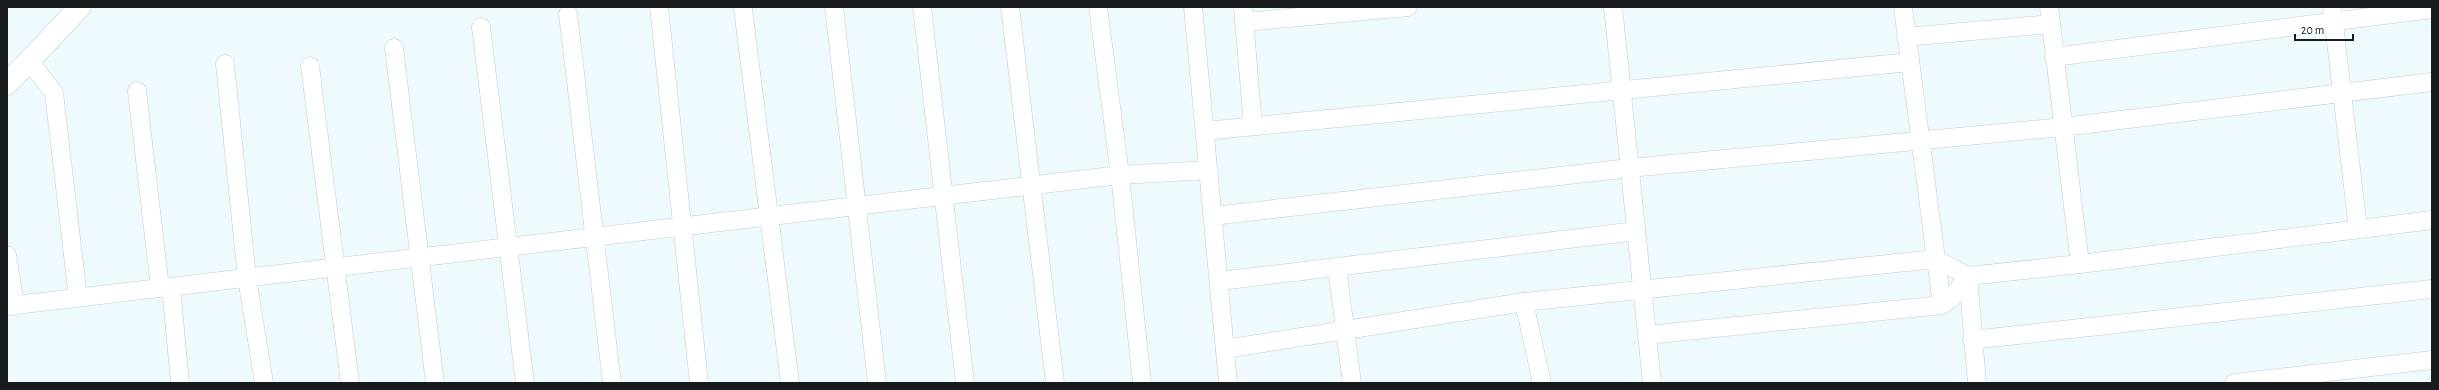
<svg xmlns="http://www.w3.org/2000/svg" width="2439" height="390" font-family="'Alegreya Sans',sans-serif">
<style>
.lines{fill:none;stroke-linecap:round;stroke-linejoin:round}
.minor-casing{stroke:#c1ccd0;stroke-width:19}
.primary-casing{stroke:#c1ccd0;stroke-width:23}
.minor{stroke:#fff;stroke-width:18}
.primary{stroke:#fff;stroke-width:22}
</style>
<rect width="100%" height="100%" fill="#eefafe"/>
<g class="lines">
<defs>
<g id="minor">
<polyline points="659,7 699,383"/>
<polyline points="834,7 877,383"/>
<polyline points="922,7 965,383"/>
<polyline points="1010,7 1055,383"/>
<polyline points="1098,7 1120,175 1142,383"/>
<polyline points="1193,7 1228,383"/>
<polyline points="1243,7 1253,126"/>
<polyline points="1613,7 1652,383"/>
<polyline points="1903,7 1942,305"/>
<polyline points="2049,7 2080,264"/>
<polyline points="2332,7 2358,229"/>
<polyline points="743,9 790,383"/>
<polyline points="568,14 612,383"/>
<polyline points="1244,22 1408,7"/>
<polyline points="481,27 525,383"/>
<polyline points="1906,37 2051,24"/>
<polyline points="394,48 435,383"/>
<polyline points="2054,57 2432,9"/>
<polyline points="29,61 54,93 78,298"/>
<polyline points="225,64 247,278 264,383"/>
<polyline points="310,66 350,383"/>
<polyline points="137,91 160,288"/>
<polyline points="1205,131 1910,62"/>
<polyline points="1213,216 1629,168 2063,127 2432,82"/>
<polyline points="7,255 15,306"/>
<polyline points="1337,268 1352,383"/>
<polyline points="1220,281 1636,231"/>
<polyline points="171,287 180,383"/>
<polyline points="1524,302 1542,383"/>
<polyline points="7,306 1120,175 1209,170"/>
<polyline points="1647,335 1942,305 1952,298 1968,276 2080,264 2432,220"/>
<polyline points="1972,340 2432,289"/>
<polyline points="1225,349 1524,302 1935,259 1968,276 1977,383"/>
<polyline points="2234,383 2432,360"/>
</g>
<polyline id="primary" points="7,84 80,7"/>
</defs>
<use href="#minor" class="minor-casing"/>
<use href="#primary" class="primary-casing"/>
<use href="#minor" class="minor"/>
<use href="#primary" class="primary"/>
</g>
<rect width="2439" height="390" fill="none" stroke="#171b1d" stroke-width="16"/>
<path d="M2295 34v6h58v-6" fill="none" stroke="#171b1d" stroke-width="2"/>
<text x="2301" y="34" font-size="12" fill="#171b1d" stroke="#ffffff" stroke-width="3" paint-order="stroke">20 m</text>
</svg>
